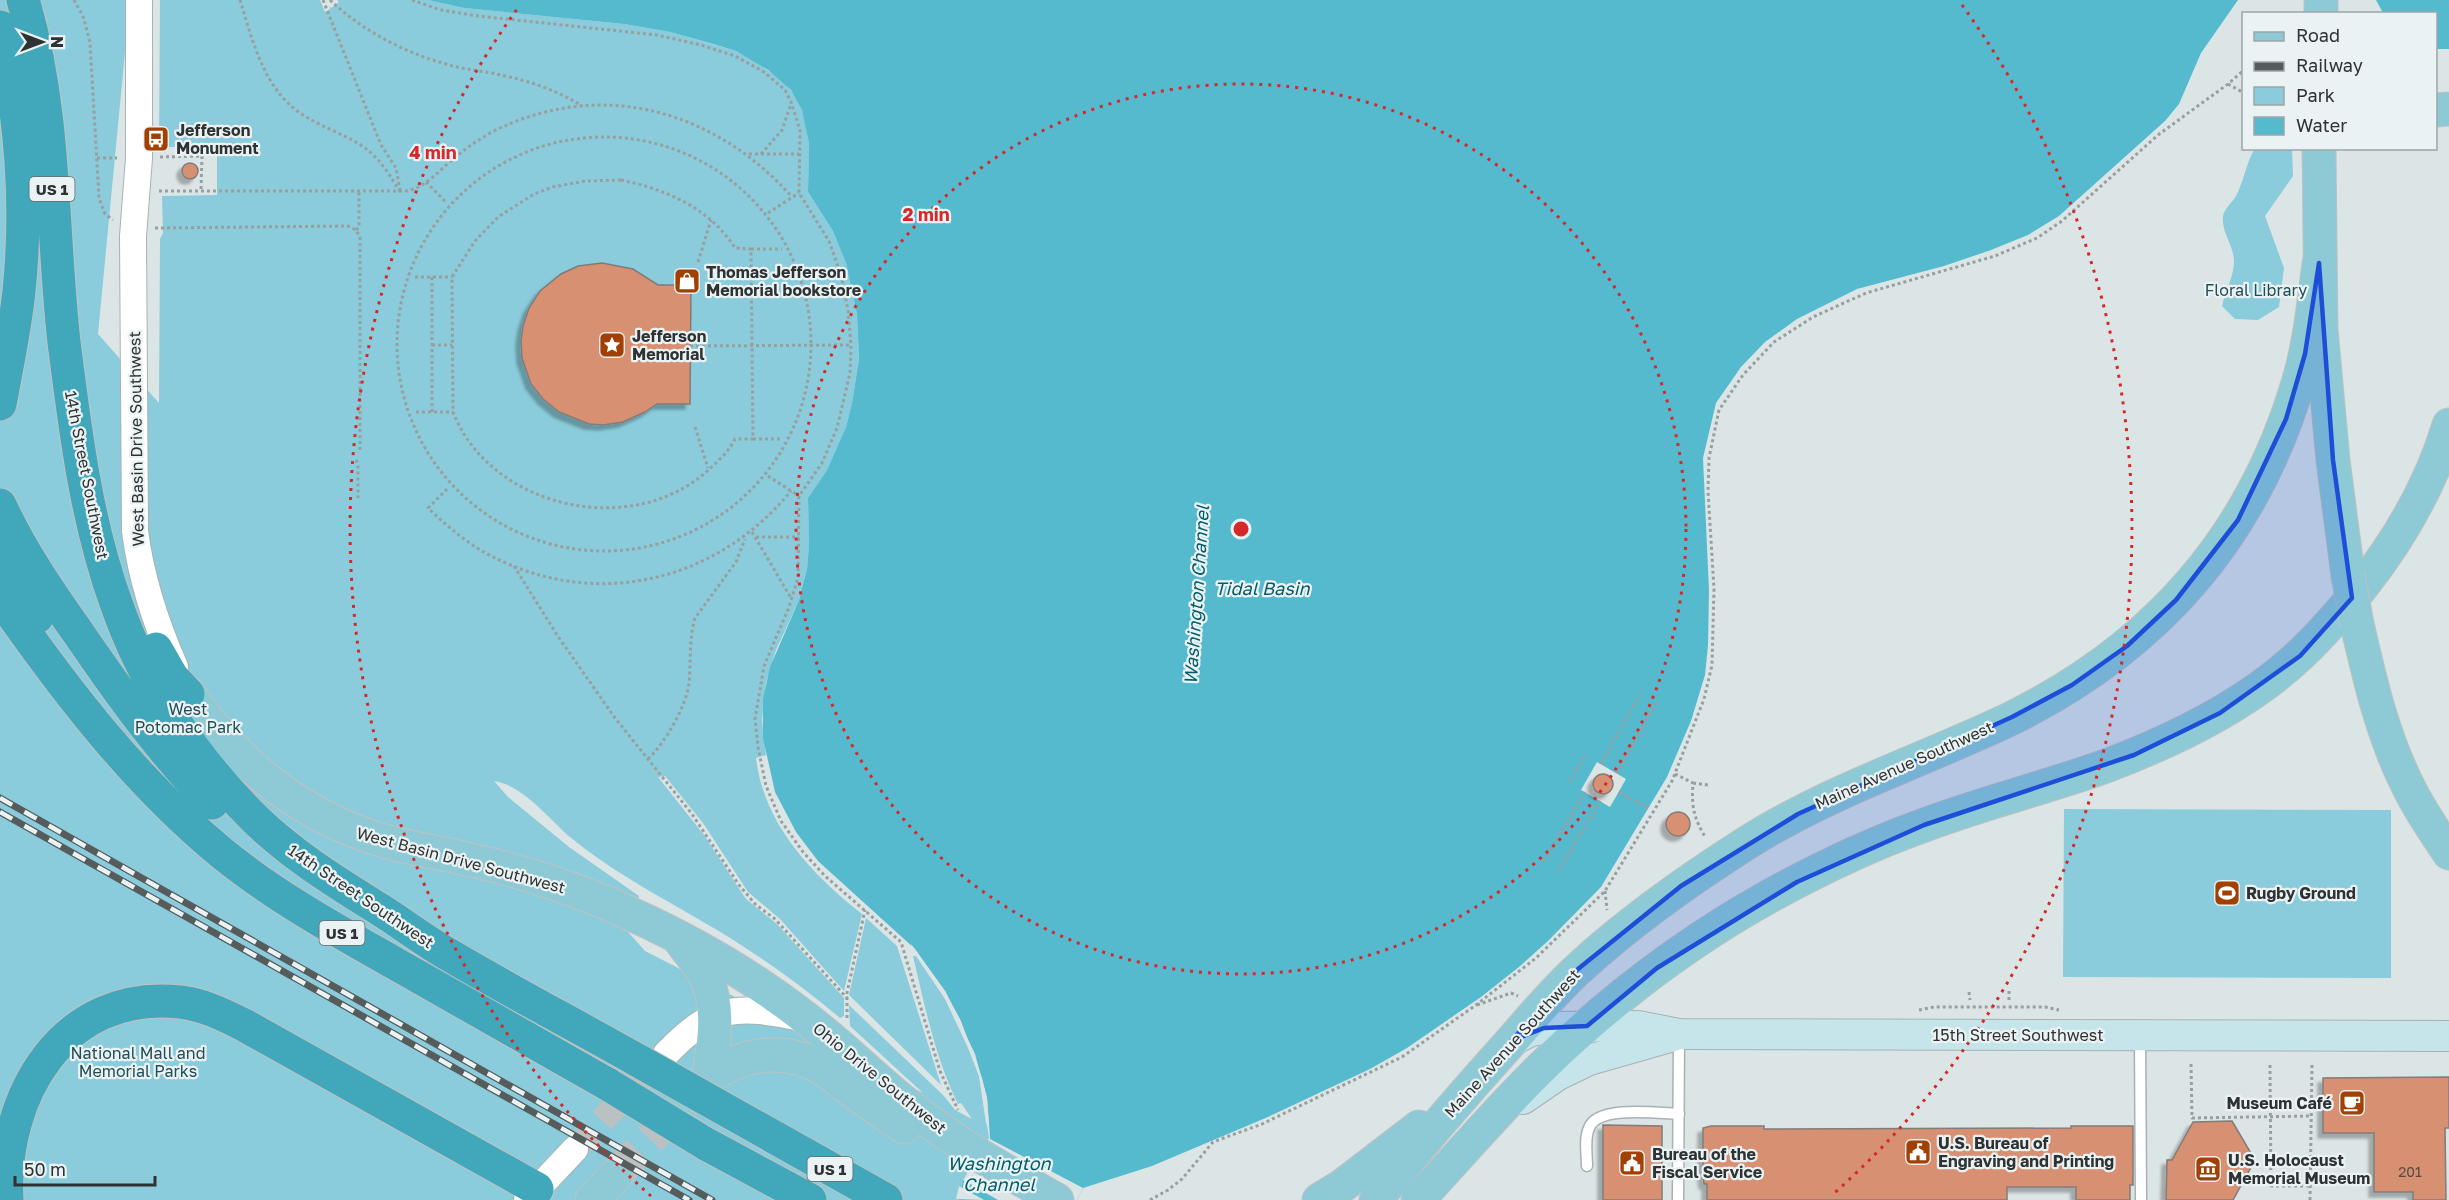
<svg xmlns="http://www.w3.org/2000/svg" width="2449" height="1200" font-family="'Golos Text',sans-serif">
<style>
.green{fill:#8accdb}
.water{fill:#56bace}
.pier{fill:#dce5e6}
.building{fill:#d79071;stroke:#827b79;stroke-width:1.5;filter:url(#shadow)}
.lines{fill:none;stroke-linecap:round;stroke-linejoin:round}
.tertiary-tunnel{stroke:#b9c1c2;stroke-width:26;stroke-dasharray:26 13;stroke-linecap:butt}
.primary-tunnel{stroke:#b9c1c2;stroke-width:33;stroke-dasharray:33 16;stroke-linecap:butt}
.service-casing{stroke:#a9b1b2;stroke-width:13}
.tertiary-casing{stroke:#a9b1b2;stroke-width:28}
.secondary-casing{stroke:#a9b1b2;stroke-width:32}
.primary-casing{stroke:#c0c2c2;stroke-width:35}
.motorway-casing{stroke:#c0c2c2;stroke-width:35}
.path{stroke:#989f9f;stroke-width:3;stroke-dasharray:3 3;stroke-linecap:butt}
.service{stroke:#fff;stroke-width:10}
.tertiary{stroke:#fff;stroke-width:26}
.secondary{stroke:#c6e5eb;stroke-width:30}
.primary{stroke:#8dcad6;stroke-width:33}
.motorway{stroke:#41a7bb;stroke-width:33}
.rail-casing{stroke:#565b5b;stroke-width:7}
.rail{stroke:#eaf2f4;stroke-width:4.5;stroke-dasharray:14;stroke-linecap:butt}
.primary-bridge-casing{stroke:#c0c2c2;stroke-width:35;stroke-linecap:butt}
.motorway-bridge-casing{stroke:#c0c2c2;stroke-width:35;stroke-linecap:butt}
.primary-bridge{stroke:#8dcad6;stroke-width:33}
.motorway-bridge{stroke:#41a7bb;stroke-width:33}
.marked{fill:#1d4ed8;fill-opacity:0.2;stroke:#1d4ed8;stroke-width:4.5;stroke-linejoin:round}
.ring{fill:none;stroke:#d62828;stroke-width:3;stroke-dasharray:3 6}
.labels{text-anchor:middle;dominant-baseline:central;stroke-width:4.5;stroke-linejoin:round;paint-order:stroke}
.number-label{font-size:14px;fill:#584a42}
.shield{fill:#eaf2f4;stroke:#666c6c;stroke-width:1.5}
.shield-label{font-size:15px;font-weight:bold;fill:#2e3232}
.poi-label{font-size:16px;font-weight:bold;fill:#2e3232;stroke:#eaf2f4;text-anchor:start}
.park-label{font-size:16px;fill:#204d56;stroke:#eaf2f4}
.street-label{font-size:16px;fill:#2e3232;stroke:#eaf2f4}
.water-label{font-size:18px;font-style:italic;fill:#025d6b;stroke:#eaf2f4}
.centre{fill:#d62828;stroke:#eaf2f4;stroke-width:3}
.ring-label{font-size:18px;text-anchor:middle;font-weight:bold;fill:#d62828;stroke:#eaf2f4;stroke-width:4.5;stroke-linejoin:round;paint-order:stroke}
</style>
<defs>
<filter id="shadow"><feDropShadow dx="-5" dy="5" stdDeviation="1.5" flood-color="#0004"/></filter>
</defs>
<rect width="100%" height="100%" fill="#dce5e6"/>
<g class="green">
<path d="M 0,0 L 130,0 L 98,334 L 159,403 L 160,239 L 163,233 L 162,196 L 217,195 L 217,154 L 214,147 L 163,147 L 159,142 L 160,0 L 320,0 L 325,12 L 330,9 L 329,6 L 331,8 L 339,2 L 337,0 L 428,0 L 464,8 L 624,24 L 670,32 L 736,51 L 754,61 L 783,81 L 798,99 L 805,119 L 809,143 L 808,192 L 833,231 L 846,262 L 857,314 L 859,359 L 852,403 L 846,427 L 827,470 L 808,498 L 809,547 L 807,569 L 799,600 L 776,650 L 766,683 L 762,720 L 766,755 L 756,758 C 764,825 812,874 862,914 L 844,991 L 780,919 L 748,892 L 703,823 L 665,776 L 658,777 L 704,835 L 746,899 L 777,924 L 844,998 L 844,1016 L 840,1018 C 801,985 760,956 717,930 C 667,900 615,874 570,837 C 549,819 523,785 494,781 L 508,797 L 569,847 L 639,896 L 638,899 L 575,872 L 645,951 L 923,1093 L 850,1026 L 849,1005 L 944,1096 L 955,1110 L 972,1119 L 961,1103 L 958,1104 C 935,1057 925,1007 913,956 L 916,956 L 945,999 L 971,1054 L 979,1076 L 986,1123 L 1073,1200 L 0,1200 Z"/>
<path d="M 2255,148 L 2292,149 L 2293,176 L 2265,216 L 2284,268 L 2279,307 L 2258,320 L 2235,319 L 2222,306 C 2225,291 2234,277 2234,261 C 2234,246 2221,232 2223,216 C 2224,209 2232,203 2236,196 C 2244,181 2246,163 2255,148 Z"/>
<polygon points="2064,809 2391,810 2391,978 2063,977"/>
<polygon points="866,918 897,946 941,1085 849,995"/>
</g>
<g class="water">
<polygon points="428,0 2238,0 2201,53 2179,104 2165,121 2059,216 2028,235 1991,250 1944,266 1857,289 1797,319 1765,342 1741,367 1716,403 1703,458 1709,590 1708,645 1705,675 1691,721 1667,777 1601,887 1549,940 1519,967 1481,997 1407,1048 1370,1069 1268,1117 1152,1166 1083,1188 1077,1200 959,1200 963,1180 990,1137 987,1098 982,1078 961,1021 945,991 915,949 818,861 796,832 775,792 763,738 763,699 770,667 799,600 807,569 809,546 808,498 827,470 846,427 852,403 859,359 857,314 846,263 833,231 808,192 809,143 802,110 791,90 768,70 736,51 713,44 670,32 624,24 464,8"/>
<polygon points="2376,0 2449,0 2449,49 2436,49 2436,14 2383,13"/>
</g>
<g class="pier">
<polygon points="1597,762 1626,779 1610,807 1581,790"/>
<polygon points="911,944 945,991 975,1054 987,1098 990,1139 1083,1188 1077,1200 998,1200 963,1180 989,1138 979,1076 958,1022 935,979 912,950"/>
<polygon points="959,1186 984,1200 956,1199"/>
</g>
<g class="building">
<circle cx="190" cy="171" r="8"/>
<polygon points="602,263 633,269 658,285 691,285 690,404 657,404 645,412 623,422 603,425 589,424 559,412 543,399 531,384 522,358 521,341 523,326 529,308 540,291 561,274 578,266"/>
<circle cx="1603" cy="784" r="10"/>
<circle cx="1678" cy="824" r="12"/>
<polygon points="2449,1077 2449,1128 2445,1128 2446,1200 2413,1200 2413,1192 2374,1192 2374,1133 2323,1133 2323,1078"/>
<polygon points="2232,1121 2255,1160 2233,1200 2166,1200 2167,1160 2172,1160 2193,1122"/>
<polygon points="1603,1125 1662,1126 1662,1200 1603,1200"/>
<polygon points="1711,1126 1764,1126 1764,1129 2071,1128 2071,1126 2133,1126 2133,1185 2130,1185 2130,1200 2076,1200 2076,1187 2007,1187 2007,1200 1707,1200 1707,1184 1704,1184 1703,1176 1703,1128"/>
</g>
<g class="lines">
<polyline class="tertiary-tunnel" points="575,1149 663,1056"/>
<polyline class="primary-tunnel" points="616,1175 708,1078"/>
<defs>
<g id="service">
<polyline points="2140,1036 2141,1200"/>
<path d="M 1587,1166 C 1587,1154 1584,1139 1589,1128 C 1597,1105 1657,1113 1679,1114"/>
<polyline points="1678,1200 1679,1035"/>
</g>
<g id="tertiary">
<path d="M 139,0 L 139,158 L 133,236 L 135,531 C 141,578 156,624 175,667"/>
<path d="M 666,1054 C 714,1004 736,1005 802,1018"/>
<polyline points="527,1200 575,1149"/>
</g>
<g id="secondary">
<polyline points="1511,1041 1531,1031 1557,1027 1638,1026 1679,1034 2449,1036"/>
<polyline points="1523,1099 1558,1075 1589,1060 1673,1036"/>
</g>
<g id="primary">
<polyline points="2321,14 2321,0"/>
<polyline points="2436,110 2449,109"/>
<polyline points="2319,148 2321,329 2333,460 2348,575"/>
<path d="M 2357,624 C 2370,681 2383,738 2410,790 C 2421,812 2435,832 2449,853"/>
<path d="M 188,694 C 237,762 291,809 371,837 C 404,848 438,852 471,860 C 517,870 561,884 604,902 C 677,933 745,970 808,1020 C 845,1048 877,1081 914,1110 C 958,1145 1008,1172 1057,1200"/>
<path d="M 680,940 C 688,952 701,965 707,979 C 720,1010 714,1046 708,1078"/>
<path d="M 708,1078 C 743,1052 786,1046 825,1070 C 834,1076 842,1084 851,1090 C 868,1103 887,1115 904,1127"/>
<polyline points="592,1200 616,1175"/>
<polyline points="1319,1200 1342,1186 1419,1127"/>
<path d="M 1376,1200 C 1418,1147 1462,1096 1507,1046 C 1530,1020 1552,993 1578,969 C 1629,922 1687,881 1745,844 C 1828,791 1922,761 2010,719 C 2156,647 2253,537 2299,380 C 2310,342 2314,302 2319,263"/>
<path d="M 1418,1200 C 1466,1148 1513,1093 1565,1045 C 1627,988 1696,937 1770,896 C 1819,869 1869,845 1922,826 C 1982,803 2045,788 2106,766 C 2175,740 2248,705 2302,653 C 2323,633 2342,611 2360,589 C 2399,540 2431,485 2449,425"/>
</g>
<g id="motorway">
<path d="M 23,0 C 57,113 51,227 64,342 C 75,429 86,520 116,603 C 144,684 194,759 255,819 C 292,855 336,882 379,909 C 403,924 426,942 451,956 C 512,992 575,1025 637,1060"/>
<path d="M 0,27 C 21,112 28,204 19,291 C 15,329 7,366 0,404"/>
<path d="M 0,505 C 21,551 50,593 79,634 C 120,694 161,751 212,803"/>
<polyline points="0,557 37,617"/>
<path d="M 0,597 C 65,690 135,782 223,854 C 276,897 336,930 396,964 C 467,1004 538,1045 609,1085"/>
<polyline points="156,649 172,677 188,694"/>
<polyline points="774,1137 886,1200"/>
<polyline points="706,1144 810,1200"/>
<path d="M 7,1200 C 1,1097 63,989 180,1002 C 202,1004 224,1015 244,1025 L 537,1189"/>
</g>
</defs>
<use href="#service" class="service-casing"/>
<use href="#tertiary" class="tertiary-casing"/>
<use href="#secondary" class="secondary-casing"/>
<use href="#primary" class="primary-casing"/>
<use href="#motorway" class="motorway-casing"/>
<g class="path">
<polyline points="74,0 83,16 90,42 99,198 105,214 113,220"/>
<path d="M 240,0 C 251,35 261,78 289,104 C 312,126 347,133 369,151 C 382,162 391,177 400,192"/>
<polyline points="323,0 381,145 396,168 400,190"/>
<path d="M 330,0 C 363,31 403,52 446,64 C 465,70 486,71 505,76 C 533,82 558,91 582,106"/>
<polyline points="412,0 441,10 478,16 657,35 701,45 735,56 764,72 785,90 791,102 800,130 799,193 829,241 841,275 848,310 851,345 850,373 837,428 822,463 799,496 798,578 789,607 764,666 755,719 758,747 766,786 781,821 803,852 825,876 901,942 940,1071 958,1110"/>
<polyline points="2228,84 2244,93"/>
<circle cx="604" cy="344" r="207"/>
<polyline points="749,154 799,154"/>
<polyline points="761,154 782,130 791,104"/>
<polyline points="160,157 202,156 201,191"/>
<polyline points="97,158 117,158"/>
<path d="M 621,180 C 665,189 710,208 735,248 L 751,249 L 753,439 L 735,439 C 728,453 716,463 705,473 C 628,539 490,507 453,412 L 452,277 L 475,241 L 498,217 L 534,194 L 553,187 L 585,181 Z"/>
<polyline points="426,182 446,202"/>
<path d="M 159,191 L 407,191 C 427,187 442,167 458,155 C 469,146 480,139 492,132 C 600,77 715,110 792,197"/>
<polyline points="768,213 799,193"/>
<polyline points="155,228 348,226 356,230 360,237 360,453"/>
<polyline points="356,230 359,227 359,191"/>
<polyline points="751,249 782,249"/>
<polyline points="698,262 711,220"/>
<polyline points="415,277 452,277"/>
<polyline points="432,277 432,412"/>
<polyline points="432,345 452,345"/>
<polyline points="690,346 850,345"/>
<polyline points="416,412 453,412"/>
<polyline points="695,427 708,468"/>
<polyline points="753,439 781,439"/>
<polyline points="356,460 358,464 358,498"/>
<polyline points="768,476 799,496"/>
<path d="M 447,489 L 428,508 C 445,524 462,539 482,551 C 589,612 714,585 791,491"/>
<polyline points="752,532 791,598"/>
<polyline points="756,537 799,537"/>
<polyline points="514,566 557,635 615,718 692,814 739,885 756,905 775,919 847,998"/>
<path d="M 648,759 C 665,743 686,707 689,683 C 691,661 689,639 695,618 L 736,562 L 745,539"/>
<polyline points="1601,764 1640,694"/>
<polyline points="1617,773 1656,703"/>
<path d="M 1675,774 L 1693,783 C 1691,806 1694,819 1706,838"/>
<polyline points="1570,781 1585,754"/>
<polyline points="1693,783 1708,785"/>
<polyline points="1619,792 1649,809"/>
<polyline points="1544,861 1585,792"/>
<polyline points="1559,870 1600,801"/>
<polyline points="1605,891 1607,910"/>
<polyline points="2009,991 2009,1000"/>
<polyline points="1969,992 1970,1000"/>
<polyline points="1477,1005 1511,993 1518,996"/>
<polyline points="1919,1010 1934,1007 2045,1007 2059,1010"/>
<polyline points="847,1018 847,993 865,910"/>
<polyline points="2191,1064 2192,1118 2311,1116"/>
<polyline points="2270,1065 2271,1186 2310,1186"/>
<polyline points="1150,1200 1168,1190 1182,1179 1213,1142 1262,1124 1402,1057 1476,1005 1536,958 1605,891 1672,781 1704,699 1712,665 1714,589 1708,491 1709,458 1719,410 1743,375 1774,342 1813,317 1866,293 1995,256 2037,238 2062,221 2158,135 2228,84 2244,70"/>
<polyline points="2310,1200 2312,1065"/>
</g>
<use href="#service" class="service"/>
<use href="#tertiary" class="tertiary"/>
<use href="#secondary" class="secondary"/>
<use href="#primary" class="primary"/>
<use href="#motorway" class="motorway"/>
<defs>
<g id="rail">
<polyline points="0,798 712,1200"/>
<polyline points="0,812 689,1200"/>
</g>
</defs>
<use href="#rail" class="rail-casing"/>
<use href="#rail" class="rail"/>
<defs>
<polyline id="primary-bridge" points="2348,575 2357,624"/>
<g id="motorway-bridge">
<polyline points="637,1060 774,1137"/>
<polyline points="609,1085 706,1144"/>
</g>
</defs>
<use href="#primary-bridge" class="primary-bridge-casing"/>
<use href="#motorway-bridge" class="motorway-bridge-casing"/>
<use href="#primary-bridge" class="primary-bridge"/>
<use href="#motorway-bridge" class="motorway-bridge"/>
</g>
<path class="marked" d="M 2319,263 L 2333,460 L 2352,598 L 2300,656 L 2220,713 L 2134,755 L 1924,825 L 1797,882 L 1657,968 L 1587,1026 L 1544,1028 L 1511,1041 L 1578,969 L 1681,886 L 1798,814 L 2012,717 L 2072,685 L 2127,646 L 2176,600 L 2238,520 L 2286,419 L 2305,354 Z"/>
<g class="ring">
<circle cx="1241" cy="529" r="445"/>
<path d="M651 1196A891 891 0 0 1 520 5M1962 5A891 891 0 0 1 1831 1196"/>
</g>
<defs>
<symbol id="bus-square" viewBox="-11 -11 22 22"><rect x="-9" y="-9" width="18" height="18" rx="4" fill="#a23f02" stroke="#eaf2f4"/><path d="M-5-6H5V4H4V6H2V4H-2V6H-4V4H-5ZM-3.5-4V0h7V-4ZM-3.5 1.2v1.5H-2V1.2ZM2 1.2v1.5H3.5V1.2Z" fill="#fff"/></symbol>
<symbol id="shop-square" viewBox="-11 -11 22 22"><rect x="-9" y="-9" width="18" height="18" rx="4" fill="#a23f02" stroke="#eaf2f4"/><path d="M-5-2.5h2.3a2.7 3.5 0 0 1 5.4 0H5L5.5 6h-11ZM-1.5-2.5h3a1.5 2.3 0 0 0-3 0Z" fill="#fff"/></symbol>
<symbol id="sight-square" viewBox="-11 -11 22 22"><rect x="-9" y="-9" width="18" height="18" rx="4" fill="#a23f02" stroke="#eaf2f4"/><path d="M0-6L1.8-2.2L6-1.7L2.9 1.2L3.7 5.4L0 3.3L-3.7 5.4L-2.9 1.2L-6-1.7L-1.8-2.2Z" fill="#fff"/></symbol>
<symbol id="stadium-square" viewBox="-11 -11 22 22"><rect x="-9" y="-9" width="18" height="18" rx="4" fill="#a23f02" stroke="#eaf2f4"/><path d="M0-5a6.5 5 0 1 0 0 10a6.5 5 0 1 0 0-10ZM-3.5-1.8h7v3.6h-7Z" fill="#fff"/></symbol>
<symbol id="cafe-square" viewBox="-11 -11 22 22"><rect x="-9" y="-9" width="18" height="18" rx="4" fill="#a23f02" stroke="#eaf2f4"/><path d="M-5.5-4.5H6V0H3Q3 3.5 0 3.5H-2.5Q-5.5 3.5-5.5 0ZM3-3.2v2h1.7v-2ZM-6 4.5H4V6H-6Z" fill="#fff"/></symbol>
<symbol id="civic-square" viewBox="-11 -11 22 22"><rect x="-9" y="-9" width="18" height="18" rx="4" fill="#a23f02" stroke="#eaf2f4"/><path d="M-.6-6.5H3V-4.5H.6V-3L4-1V1h2V6H-6V1h2V-1L-.6-3ZM-1.2 2.5V6h2.4V2.5Z" fill="#fff"/></symbol>
<symbol id="museum-square" viewBox="-11 -11 22 22"><rect x="-9" y="-9" width="18" height="18" rx="4" fill="#a23f02" stroke="#eaf2f4"/><path d="M0-6L6-3V-2H-6V-3ZM-5-1h2V3h-2ZM-1-1h2V3h-2ZM3-1h2V3H3ZM-6 4H6V6H-6Z" fill="#fff"/></symbol>
</defs>
<g fill-rule="evenodd">
<use href="#bus-square" x="141" y="124" width="30" height="30"/>
<use href="#shop-square" x="672" y="266" width="30" height="30"/>
<use href="#sight-square" x="597" y="330" width="30" height="30"/>
<use href="#stadium-square" x="2212" y="878" width="30" height="30"/>
<use href="#cafe-square" x="2337" y="1088" width="30" height="30"/>
<use href="#civic-square" x="1903" y="1137" width="30" height="30"/>
<use href="#civic-square" x="1617" y="1148" width="30" height="30"/>
<use href="#museum-square" x="2193" y="1154" width="30" height="30"/>
</g>
<g class="labels">
<g class="number-label">
<text x="2410" y="1171">201</text>
</g>
<g class="shield">
<rect x="29.5" y="177" width="45" height="24" rx="4.5"/>
<rect x="319.5" y="921" width="45" height="24" rx="4.5"/>
<rect x="807.5" y="1157" width="45" height="24" rx="4.5"/>
</g>
<g class="shield-label">
<text x="52" y="189">US 1</text>
<text x="342" y="933">US 1</text>
<text x="830" y="1169">US 1</text>
</g>
<g class="poi-label">
<text x="176" y="130">Jefferson<tspan x="176" dy="18">Monument</tspan></text>
<text x="706" y="272">Thomas Jefferson<tspan x="706" dy="18">Memorial bookstore</tspan></text>
<text x="632" y="336">Jefferson<tspan x="632" dy="18">Memorial</tspan></text>
<text x="2246" y="893">Rugby Ground</text>
<text x="2332" y="1103" text-anchor="end">Museum Café</text>
<text x="1938" y="1143">U.S. Bureau of<tspan x="1938" dy="18">Engraving and Printing</tspan></text>
<text x="1652" y="1154">Bureau of the<tspan x="1652" dy="18">Fiscal Service</tspan></text>
<text x="2228" y="1160">U.S. Holocaust<tspan x="2228" dy="18">Memorial Museum</tspan></text>
</g>
<g class="park-label">
<text x="2256" y="290">Floral Library</text>
<text x="188" y="709">West<tspan x="188" dy="18">Potomac Park</tspan></text>
<text x="138" y="1053">National Mall and<tspan x="138" dy="18">Memorial Parks</tspan></text>
</g>
<g class="street-label">
<text transform="translate(136 439) rotate(-91)">West Basin Drive Southwest</text>
<text transform="translate(87 475) rotate(79)">14th Street Southwest</text>
<text transform="translate(1904 765) rotate(-24)">Maine Avenue Southwest</text>
<text transform="translate(461 860) rotate(15)">West Basin Drive Southwest</text>
<text transform="translate(361 896) rotate(34)">14th Street Southwest</text>
<text x="2018" y="1035">15th Street Southwest</text>
<text transform="translate(1512 1043) rotate(-48)">Maine Avenue Southwest</text>
<text transform="translate(880 1078) rotate(39)">Ohio Drive Southwest</text>
</g>
<g class="water-label">
<text x="1262" y="588">Tidal Basin</text>
<text transform="translate(1196 595) rotate(-86)">Washington Channel</text>
<text x="999" y="1163">Washington<tspan x="999" dy="21">Channel</tspan></text>
</g>
</g>
<circle cx="1241" cy="529" r="9" class="centre"/>
<g class="ring-label">
<text x="433" y="159">4 min</text>
<text x="926" y="221">2 min</text>
</g>
<rect x="2242" y="12" width="195" height="138" fill="#eaf2f4" stroke="#9fa5a6" stroke-width="1.5"/>
<rect x="2254" y="32" width="30" height="9" fill="#8dcad6" stroke="#9fa5a6" stroke-width="1.5"/>
<text x="2296" y="42" font-size="18" fill="#2e3232">Road</text>
<rect x="2254" y="62" width="30" height="9" fill="#565b5b" stroke="#9fa5a6" stroke-width="1.5"/>
<text x="2296" y="72" font-size="18" fill="#2e3232">Railway</text>
<rect x="2254" y="87" width="30" height="18" fill="#8accdb" stroke="#9fa5a6" stroke-width="1.5"/>
<text x="2296" y="102" font-size="18" fill="#2e3232">Park</text>
<rect x="2254" y="117" width="30" height="18" fill="#56bace" stroke="#9fa5a6" stroke-width="1.5"/>
<text x="2296" y="132" font-size="18" fill="#2e3232">Water</text>
<g transform="translate(42 42) rotate(90)" stroke="#eaf2f4" stroke-width="4.5" paint-order="stroke">
<path d="M0-4.5L10 22L0 15L-10 22Z" fill="#2e3232"/>
<text y="-9" font-size="16" font-weight="bold" text-anchor="middle" fill="#2e3232">N</text>
</g>
<path d="M15 1176v9h140v-9" fill="none" stroke="#2e3232" stroke-width="3"/>
<text x="24" y="1176" font-size="18" fill="#2e3232" stroke="#eaf2f4" stroke-width="4.5" paint-order="stroke">50 m</text>
</svg>
